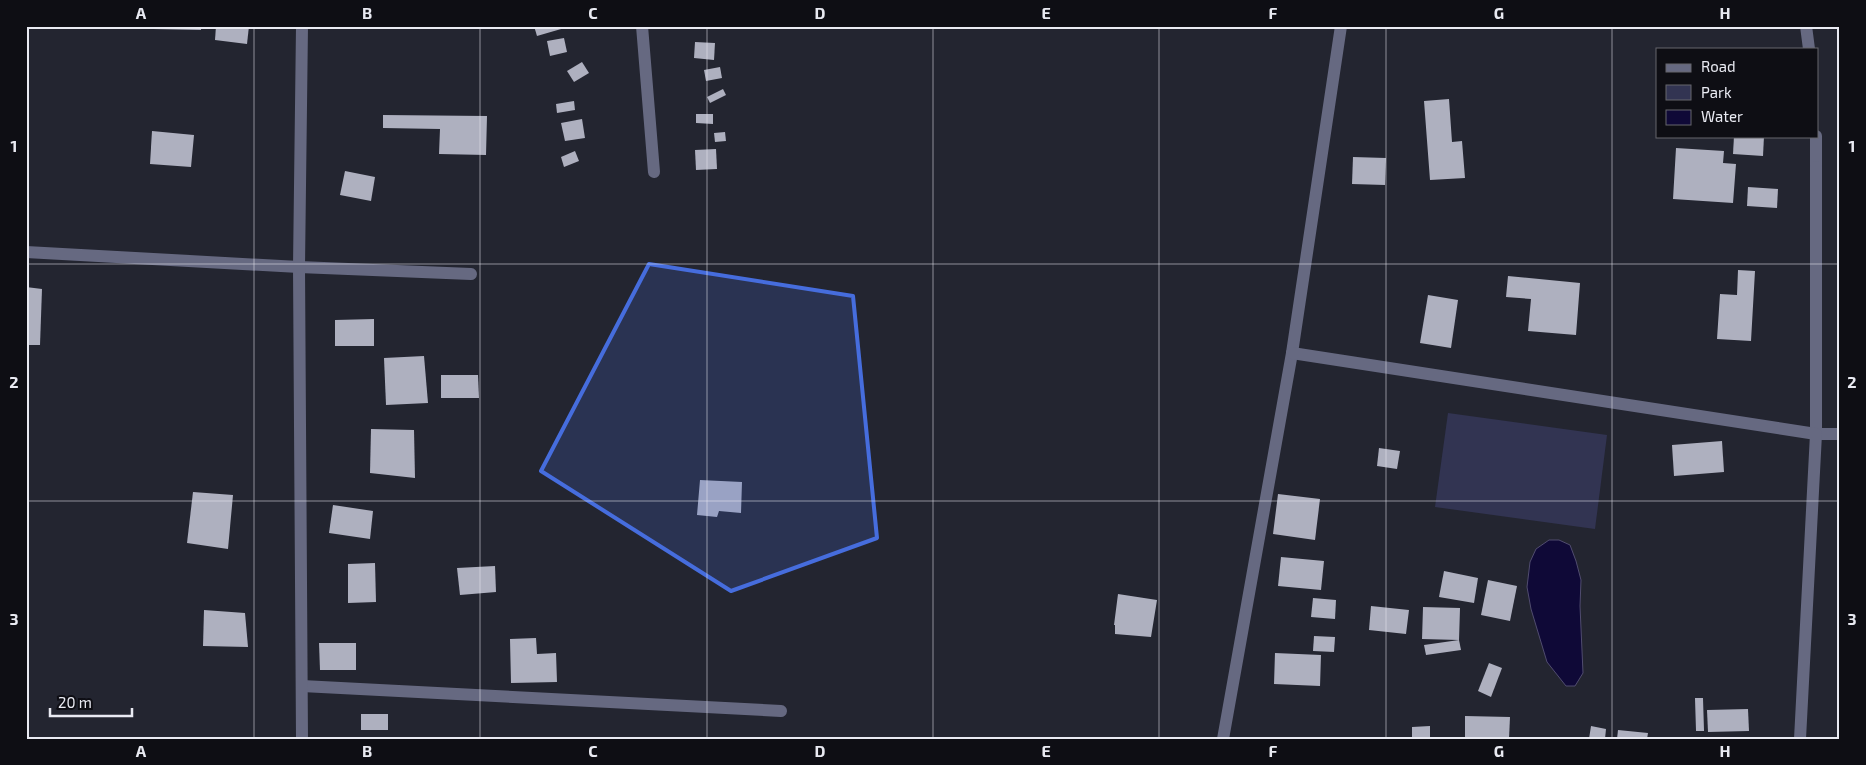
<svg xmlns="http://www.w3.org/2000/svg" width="1866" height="765" font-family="'Exo 2',sans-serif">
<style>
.green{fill:#323452}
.water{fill:#0f0937;stroke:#504c6f}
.building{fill:#aeb0bf}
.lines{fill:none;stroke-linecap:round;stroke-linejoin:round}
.lane{stroke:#666981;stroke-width:12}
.street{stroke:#666981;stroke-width:12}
.marked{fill:#466ddd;fill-opacity:0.2;stroke:#466ddd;stroke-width:4;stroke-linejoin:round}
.grid{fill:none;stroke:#e9eaf2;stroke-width:1;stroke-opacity:0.55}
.neatline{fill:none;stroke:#e9eaf2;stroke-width:2}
.grid-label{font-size:16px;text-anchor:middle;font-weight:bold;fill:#e9eaf2}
</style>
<rect width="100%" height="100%" fill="#232530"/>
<polygon class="green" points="1448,413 1607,435 1595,529 1435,507"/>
<polygon class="water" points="1549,540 1559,540 1570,545 1576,561 1581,580 1580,606 1583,673 1575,686 1566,686 1547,662 1531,609 1527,587 1530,562 1536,549"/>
<g class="building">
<polygon points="153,26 201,26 201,30 153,29"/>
<polygon points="216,26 249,26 247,44 215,40"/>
<polygon points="534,26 568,26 568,27 537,36"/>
<polygon points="564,38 567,52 550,56 547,41"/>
<polygon points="695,42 715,43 714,60 694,58"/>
<polygon points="582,62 589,73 574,82 567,71"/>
<polygon points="720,67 722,78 706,81 704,70"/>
<polygon points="723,89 726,95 710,103 707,97"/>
<polygon points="1449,99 1452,142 1462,141 1465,178 1430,180 1424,101"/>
<polygon points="574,101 575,110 557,113 556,104"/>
<polygon points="696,114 713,114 713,124 696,123"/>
<polygon points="383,115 487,116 486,155 439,154 440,129 383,128"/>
<polygon points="582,119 585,138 565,141 561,123"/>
<polygon points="152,131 194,135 191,167 150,164"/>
<polygon points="725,132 726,141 715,142 714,133"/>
<polygon points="1734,136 1764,136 1763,156 1733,154"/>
<polygon points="1676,148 1724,151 1723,163 1736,164 1733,203 1673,199"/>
<polygon points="716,149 717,169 696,170 695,150"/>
<polygon points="575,151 579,161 564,167 561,157"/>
<polygon points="1353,157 1386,158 1385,185 1352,184"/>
<polygon points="345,171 375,177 371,201 340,195"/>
<polygon points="1748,187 1778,189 1777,208 1747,206"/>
<polygon points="1738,270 1755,271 1751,341 1717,339 1720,294 1737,295"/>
<polygon points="1508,276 1580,283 1576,335 1528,331 1531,299 1506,297"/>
<polygon points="26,287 42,289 40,345 26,345"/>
<polygon points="1428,295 1458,300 1451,348 1420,343"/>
<polygon points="374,319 374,346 335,346 335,320"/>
<polygon points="424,356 428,403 386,405 384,358"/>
<polygon points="441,375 478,375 479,398 441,398"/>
<polygon points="371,429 414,430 415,478 370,473"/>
<polygon points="1722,441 1724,472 1674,476 1672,445"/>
<polygon points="1379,448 1400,451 1397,469 1377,466"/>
<polygon points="700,480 742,482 741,513 719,511 717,517 697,515"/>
<polygon points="193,492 233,495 228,549 187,543"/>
<polygon points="1278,494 1320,499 1315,540 1273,534"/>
<polygon points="333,505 373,511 370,539 329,533"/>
<polygon points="1281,557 1324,561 1321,590 1278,586"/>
<polygon points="375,563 376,602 348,603 348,564"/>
<polygon points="495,566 496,592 460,595 457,568"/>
<polygon points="1444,571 1478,578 1474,603 1439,597"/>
<polygon points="1488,580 1517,586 1510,621 1481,615"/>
<polygon points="1118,594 1157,600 1151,637 1115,634 1115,625 1114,625"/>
<polygon points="1313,598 1336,600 1335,619 1311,617"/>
<polygon points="1371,606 1409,610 1406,634 1369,630"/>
<polygon points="1423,607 1460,608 1459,640 1422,639"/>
<polygon points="204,610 245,613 248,647 203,646"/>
<polygon points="1314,636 1335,637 1334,652 1313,651"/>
<polygon points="536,638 537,654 556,653 557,682 511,683 510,639"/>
<polygon points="1459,640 1461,650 1426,655 1424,645"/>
<polygon points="319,643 356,643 356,670 320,670"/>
<polygon points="1275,653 1321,655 1320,686 1274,684"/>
<polygon points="1489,663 1502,668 1491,697 1478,691"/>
<polygon points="1695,698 1703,698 1704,731 1696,731"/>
<polygon points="1748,709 1749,731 1708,732 1707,710"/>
<rect x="361" y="714" width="27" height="16"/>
<polygon points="1465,716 1510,717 1509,739 1465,739"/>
<polygon points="1430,726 1430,739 1412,739 1412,727"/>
<polygon points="1591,726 1606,729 1605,739 1589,739"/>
<polygon points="1618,730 1648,733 1647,739 1617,739"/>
</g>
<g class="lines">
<g class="lane">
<polyline points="642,26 654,172"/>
<polyline points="1806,26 1809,49"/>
<polyline points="1816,167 1816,136"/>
<polyline points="299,267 471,274"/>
<polyline points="1816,434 1840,434"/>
<polyline points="302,686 781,711"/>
<polyline points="1223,739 1292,353 1341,26"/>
</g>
<g class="street">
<polyline points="1816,167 1816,434"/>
<polyline points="26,252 299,267"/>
<polyline points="1292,353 1816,434 1800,739"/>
<polyline points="302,739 299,267 302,26"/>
</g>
</g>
<path class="marked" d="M 649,264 L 853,296 L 877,538 L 731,591 L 541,471 Z"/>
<path class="grid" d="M 254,26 L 254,739M 480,26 L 480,739M 707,26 L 707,739M 933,26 L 933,739M 1159,26 L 1159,739M 1386,26 L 1386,739M 1612,26 L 1612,739M 26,264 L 1840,264M 26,501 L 1840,501"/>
<rect width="1866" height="765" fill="none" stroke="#0e0e14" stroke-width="55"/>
<rect x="1656" y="48" width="162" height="90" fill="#0e0e14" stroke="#66666d"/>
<rect x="1666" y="64" width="25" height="8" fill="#666981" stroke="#66666d"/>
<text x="1701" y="72" font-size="15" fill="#e9eaf2">Road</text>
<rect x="1666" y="85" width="25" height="15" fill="#323452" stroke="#66666d"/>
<text x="1701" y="98" font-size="15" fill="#e9eaf2">Park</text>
<rect x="1666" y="110" width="25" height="15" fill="#0f0937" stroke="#66666d"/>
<text x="1701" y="122" font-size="15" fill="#e9eaf2">Water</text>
<path d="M50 708v8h82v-8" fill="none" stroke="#e9eaf2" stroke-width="2.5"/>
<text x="58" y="708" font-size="15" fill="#e9eaf2" stroke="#0e0e14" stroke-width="4" paint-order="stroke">20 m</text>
<rect x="28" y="28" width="1810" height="710" class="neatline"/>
<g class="grid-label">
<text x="141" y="19">A</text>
<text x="367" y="19">B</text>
<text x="593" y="19">C</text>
<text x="820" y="19">D</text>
<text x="1046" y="19">E</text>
<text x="1273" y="19">F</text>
<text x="1499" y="19">G</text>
<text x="1725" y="19">H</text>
<text x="14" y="152">1</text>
<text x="1852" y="152">1</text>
<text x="14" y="388">2</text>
<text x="1852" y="388">2</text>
<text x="14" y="625">3</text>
<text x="1852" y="625">3</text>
<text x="141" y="757">A</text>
<text x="367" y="757">B</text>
<text x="593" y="757">C</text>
<text x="820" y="757">D</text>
<text x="1046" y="757">E</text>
<text x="1273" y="757">F</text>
<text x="1499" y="757">G</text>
<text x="1725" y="757">H</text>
</g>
</svg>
